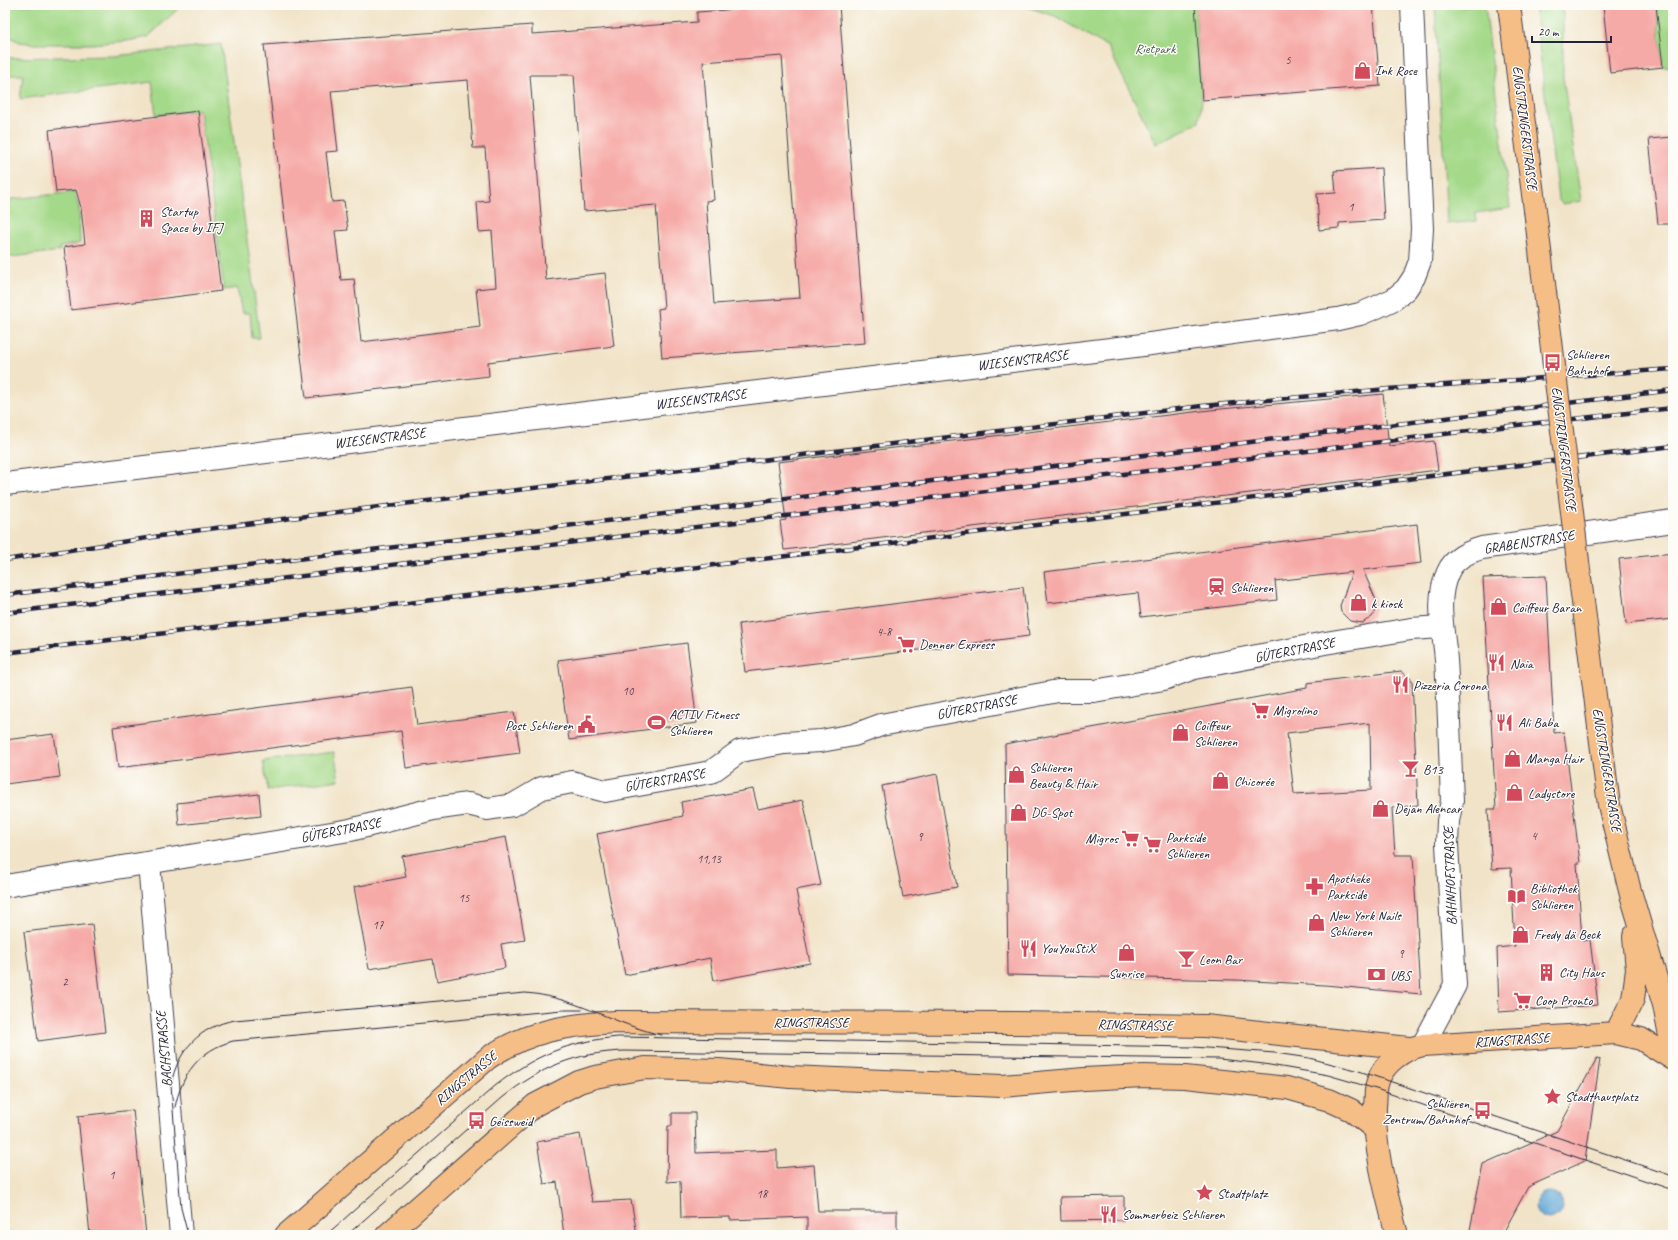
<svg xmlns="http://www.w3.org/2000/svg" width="1678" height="1240" font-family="Caveat,sans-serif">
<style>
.green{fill:#a4d989;stroke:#637e62}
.water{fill:#5ea6d5;stroke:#406488}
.building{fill:#f6aaa7;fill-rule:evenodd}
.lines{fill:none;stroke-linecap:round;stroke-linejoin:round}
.minor-casing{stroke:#413f50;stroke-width:24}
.major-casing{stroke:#413f50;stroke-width:24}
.minor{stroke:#fff;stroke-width:22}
.major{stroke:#f6be87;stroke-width:22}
.tram{stroke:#22223b;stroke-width:1}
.rail-casing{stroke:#22223b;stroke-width:4.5}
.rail{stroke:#fdfcf7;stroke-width:3;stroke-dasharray:9;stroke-linecap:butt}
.major-bridge-casing{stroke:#413f50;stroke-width:24;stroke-linecap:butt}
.major-bridge{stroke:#f6be87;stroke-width:22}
.labels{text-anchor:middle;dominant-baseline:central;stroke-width:3;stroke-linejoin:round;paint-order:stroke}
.number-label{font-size:12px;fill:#574456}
.park-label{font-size:14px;fill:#495952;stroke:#fdfcf7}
.poi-label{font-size:14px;fill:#22223b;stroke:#fdfcf7;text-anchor:start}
.street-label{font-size:14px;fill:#22223b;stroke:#fdfcf7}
</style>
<rect width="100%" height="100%" fill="#fdfcf7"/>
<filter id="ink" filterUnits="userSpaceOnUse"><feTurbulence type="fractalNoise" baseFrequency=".025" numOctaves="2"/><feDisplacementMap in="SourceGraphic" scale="8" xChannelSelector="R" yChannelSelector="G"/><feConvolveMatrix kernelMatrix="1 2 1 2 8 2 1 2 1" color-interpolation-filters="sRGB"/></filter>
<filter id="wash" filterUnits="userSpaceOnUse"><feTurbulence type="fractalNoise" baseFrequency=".012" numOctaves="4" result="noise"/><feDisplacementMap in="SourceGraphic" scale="16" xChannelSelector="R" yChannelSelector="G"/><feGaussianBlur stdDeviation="0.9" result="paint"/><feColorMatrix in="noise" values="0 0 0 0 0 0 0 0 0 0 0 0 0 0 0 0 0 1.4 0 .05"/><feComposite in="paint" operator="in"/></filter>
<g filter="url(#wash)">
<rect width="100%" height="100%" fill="#f1e3c7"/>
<g class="green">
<polygon points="5,5 182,5 148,37 127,41 91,44 35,44 20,42 5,35"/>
<polygon points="1021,5 1195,5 1202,100 1199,122 1156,144 1108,47 1055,16"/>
<polygon points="1435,5 1460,5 1461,7 1485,5 1510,208 1476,213 1477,221 1447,224"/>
<polygon points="1534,5 1563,5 1563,77 1581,201 1562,204 1558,199"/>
<polygon points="1656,5 1673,5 1673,67 1663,67"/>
<polygon points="221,44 260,338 252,338 250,313 242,313 237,288 224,290 200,110 156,115 152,82 20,99 23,75 5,75 5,58 115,56"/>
<polygon points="74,192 79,208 80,243 60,247 60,251 5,258 5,200"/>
<polygon points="334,752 339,780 268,790 263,761"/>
</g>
<circle class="water" cx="1549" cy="1206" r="14"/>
<g id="blocks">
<g class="building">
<path d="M 795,5 L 839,5 L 865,343 L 662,358 L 658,309 L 664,308 L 656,205 L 584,211 L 574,75 L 530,75 L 546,280 L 605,273 L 614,346 L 488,362 L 489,376 L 306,398 L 264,45 L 532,25 L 532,34 L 697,22 L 697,12 ZM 782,56 L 800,298 L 714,304 L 706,201 L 714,200 L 703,62 ZM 468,80 L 473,148 L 485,148 L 489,201 L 477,202 L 479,232 L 492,231 L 496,287 L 476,289 L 480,327 L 361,342 L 354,279 L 341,280 L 335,231 L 348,230 L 344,201 L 332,202 L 326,152 L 338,151 L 331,91 Z"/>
<polygon points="1195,5 1373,5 1380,86 1202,100"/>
<polygon points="1603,5 1656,5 1663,67 1610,73"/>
<polygon points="198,111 221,291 71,310 64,247 85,244 81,208 76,190 56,192 49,130"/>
<polygon points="1673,137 1673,224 1658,224 1649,139"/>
<polygon points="1381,168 1384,220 1339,223 1339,228 1319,230 1317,194 1336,193 1334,171"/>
<polygon points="1383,394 1389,446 1434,441 1438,470 784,550 780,521 786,520 778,462 1210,410"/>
<polygon points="1417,524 1421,563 1363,570 1376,600 1377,606 1372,617 1362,623 1350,621 1341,612 1340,606 1352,572 1275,581 1277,600 1141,617 1138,593 1048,603 1044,572"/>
<polygon points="1673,553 1673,619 1626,624 1619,559"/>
<polygon points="1546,576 1554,733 1564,732 1580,863 1577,863 1582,941 1590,940 1598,1005 1499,1012 1497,948 1515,946 1511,868 1492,869 1488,809 1496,809 1483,578"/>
<polygon points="1023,587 1029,636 745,672 739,624"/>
<polygon points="687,643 697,723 569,740 558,660"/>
<path d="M 1401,671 L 1412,680 L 1418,805 L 1392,808 L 1395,855 L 1413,855 L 1421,994 L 1325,985 L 1236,980 L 1008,975 L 1005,744 L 1307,688 L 1307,683 ZM 1370,723 L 1371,790 L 1294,794 L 1287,733 Z"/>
<polygon points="412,687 417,725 514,712 520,753 406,768 401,731 118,768 113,727"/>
<polygon points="54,734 60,777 5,784 5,740"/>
<polygon points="937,774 957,887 903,897 882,786"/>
<polygon points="753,789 758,809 803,800 821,885 796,890 810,963 714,981 710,958 625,975 597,834 683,816 681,802"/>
<polygon points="259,794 261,816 179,825 177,803"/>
<polygon points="506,837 525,940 501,944 505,968 437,981 433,959 369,969 354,887 406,877 402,856"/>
<polygon points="92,924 105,1032 38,1041 24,932"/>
<polygon points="1597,1058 1600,1059 1585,1161 1528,1187 1502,1235 1469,1235 1483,1164 1557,1131"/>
<polygon points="133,1110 146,1235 90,1235 78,1116"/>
<polygon points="672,1113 695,1113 696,1153 777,1150 777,1168 814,1165 818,1211 897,1211 897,1235 807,1235 807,1217 730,1220 730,1217 681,1218 680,1181 667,1182 668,1126 672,1126"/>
<polygon points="580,1134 592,1202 631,1200 637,1235 564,1235 557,1182 544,1184 537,1142"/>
<polygon points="1124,1196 1124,1220 1061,1221 1060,1197"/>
</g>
</g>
</g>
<g filter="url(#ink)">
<use href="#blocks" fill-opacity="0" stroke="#413f50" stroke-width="1"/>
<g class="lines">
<defs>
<g id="minor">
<polyline points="5,484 1135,346 1338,319 1360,314 1377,307 1394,299 1406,289 1414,277 1420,261 1422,229 1412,5"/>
<polyline points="149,863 181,1235"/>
<polyline points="5,886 350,830 433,809 468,804 488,809 513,805 542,788 572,782 605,791 711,772 740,751 784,743 821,741 854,735 881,725 1058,691 1094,691 1134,684 1164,679 1194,668 1325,643 1411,629 1441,627"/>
<path d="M 1423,1045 L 1455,985 L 1447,844 L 1448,821 L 1452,801 C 1450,754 1449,707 1446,660 C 1444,632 1435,599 1448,572 C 1454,558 1468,552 1482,548 L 1673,521"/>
</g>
<g id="major">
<polyline points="1509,5 1535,210"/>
<polyline points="1581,586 1609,805 1630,891 1664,1005 1673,1053"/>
<polyline points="1616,1033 1633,999 1637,970 1634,936"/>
<path d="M 286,1235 L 488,1058 C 529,1030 568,1025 615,1022 L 1019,1023 L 1205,1026 L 1409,1048"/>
<polyline points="387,1235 535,1105 579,1082 595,1077 645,1068 719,1070 790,1077 1002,1086 1084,1079 1144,1076 1185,1077 1287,1088 1329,1100 1351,1110 1375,1129"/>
<path d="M 1397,1235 C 1386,1192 1374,1150 1375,1106 C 1376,1098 1375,1089 1378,1081 C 1384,1062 1404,1049 1423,1045 L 1616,1033 L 1641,1039 L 1673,1059"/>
</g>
</defs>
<use href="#minor" class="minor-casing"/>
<use href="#major" class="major-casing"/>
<use href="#minor" class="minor"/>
<use href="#major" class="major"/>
<g class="tram">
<path d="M 175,1107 C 182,1074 199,1050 233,1041 L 562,1010 L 582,1010"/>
<path d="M 188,1235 L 181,1208 L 171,1085 C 177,1051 200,1026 235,1020 L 525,993 C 573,996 615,1025 662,1035"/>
<path d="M 326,1235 L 495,1086 C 535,1055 567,1042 618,1037 L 1193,1047 L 1275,1053 L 1309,1058 L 1356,1070 L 1673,1176"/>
<path d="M 347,1235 L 502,1098 C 541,1067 574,1053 624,1051 L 1219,1059 L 1264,1064 L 1328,1075 L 1376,1089 L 1673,1190"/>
</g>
<defs>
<g id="rail">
<polyline points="5,560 186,532 314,515 1202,406 1388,389 1673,369"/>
<polyline points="5,595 1673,390"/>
<polyline points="5,613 1509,426 1673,408"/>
<polyline points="5,653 1673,446"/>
</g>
</defs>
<use href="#rail" class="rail-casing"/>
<use href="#rail" class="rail"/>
<defs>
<polyline id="major-bridge" points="1535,210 1581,586"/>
</defs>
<use href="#major-bridge" class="major-bridge-casing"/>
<use href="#major-bridge" class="major-bridge"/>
</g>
</g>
<defs>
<symbol id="shop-bare" viewBox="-9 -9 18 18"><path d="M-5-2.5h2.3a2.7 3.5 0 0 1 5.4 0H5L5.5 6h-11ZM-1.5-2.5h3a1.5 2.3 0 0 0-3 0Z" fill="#d1495b" stroke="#fdfcf7" stroke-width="2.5" paint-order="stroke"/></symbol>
<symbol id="building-bare" viewBox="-9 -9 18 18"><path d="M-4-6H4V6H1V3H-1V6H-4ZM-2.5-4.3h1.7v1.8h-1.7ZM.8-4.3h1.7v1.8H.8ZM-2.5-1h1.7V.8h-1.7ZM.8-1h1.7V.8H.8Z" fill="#d1495b" stroke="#fdfcf7" stroke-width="2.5" paint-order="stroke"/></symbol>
<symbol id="bus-bare" viewBox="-9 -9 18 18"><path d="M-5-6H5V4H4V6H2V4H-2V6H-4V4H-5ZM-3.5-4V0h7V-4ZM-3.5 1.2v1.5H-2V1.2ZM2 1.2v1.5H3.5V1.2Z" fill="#d1495b" stroke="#fdfcf7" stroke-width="2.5" paint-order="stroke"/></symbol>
<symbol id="station-bare" viewBox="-9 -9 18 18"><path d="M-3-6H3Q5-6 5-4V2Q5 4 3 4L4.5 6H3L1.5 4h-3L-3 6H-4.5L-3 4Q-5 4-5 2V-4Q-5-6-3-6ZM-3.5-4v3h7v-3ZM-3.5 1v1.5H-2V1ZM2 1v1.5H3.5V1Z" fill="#d1495b" stroke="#fdfcf7" stroke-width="2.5" paint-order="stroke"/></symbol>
<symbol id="supermarket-bare" viewBox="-9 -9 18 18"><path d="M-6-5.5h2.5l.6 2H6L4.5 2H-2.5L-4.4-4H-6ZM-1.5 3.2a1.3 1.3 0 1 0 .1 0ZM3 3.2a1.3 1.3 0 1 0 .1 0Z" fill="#d1495b" stroke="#fdfcf7" stroke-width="2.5" paint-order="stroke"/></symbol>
<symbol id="restaurant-bare" viewBox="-9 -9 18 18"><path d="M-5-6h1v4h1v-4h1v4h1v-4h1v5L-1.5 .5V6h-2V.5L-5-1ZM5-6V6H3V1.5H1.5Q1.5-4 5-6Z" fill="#d1495b" stroke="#fdfcf7" stroke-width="2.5" paint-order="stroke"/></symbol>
<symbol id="stadium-bare" viewBox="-9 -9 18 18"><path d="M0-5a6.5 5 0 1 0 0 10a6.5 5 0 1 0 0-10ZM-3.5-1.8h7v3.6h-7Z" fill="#d1495b" stroke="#fdfcf7" stroke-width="2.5" paint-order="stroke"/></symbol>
<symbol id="civic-bare" viewBox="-9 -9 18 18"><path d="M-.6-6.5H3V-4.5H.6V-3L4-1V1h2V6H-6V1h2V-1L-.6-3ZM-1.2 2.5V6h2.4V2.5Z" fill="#d1495b" stroke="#fdfcf7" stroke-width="2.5" paint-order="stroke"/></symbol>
<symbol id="bar-bare" viewBox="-9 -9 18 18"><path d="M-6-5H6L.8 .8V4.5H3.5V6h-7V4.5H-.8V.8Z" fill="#d1495b" stroke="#fdfcf7" stroke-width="2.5" paint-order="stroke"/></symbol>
<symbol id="pharmacy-bare" viewBox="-9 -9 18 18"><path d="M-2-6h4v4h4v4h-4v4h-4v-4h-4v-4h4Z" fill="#d1495b" stroke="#fdfcf7" stroke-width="2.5" paint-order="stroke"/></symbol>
<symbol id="library-bare" viewBox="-9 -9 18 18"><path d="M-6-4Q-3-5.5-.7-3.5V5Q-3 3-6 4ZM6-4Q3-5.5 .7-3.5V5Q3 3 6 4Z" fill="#d1495b" stroke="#fdfcf7" stroke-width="2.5" paint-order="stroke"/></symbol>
<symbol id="bank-bare" viewBox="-9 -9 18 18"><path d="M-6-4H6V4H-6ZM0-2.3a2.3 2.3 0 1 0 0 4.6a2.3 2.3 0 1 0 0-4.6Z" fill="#d1495b" stroke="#fdfcf7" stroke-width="2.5" paint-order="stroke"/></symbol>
<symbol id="sight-bare" viewBox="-9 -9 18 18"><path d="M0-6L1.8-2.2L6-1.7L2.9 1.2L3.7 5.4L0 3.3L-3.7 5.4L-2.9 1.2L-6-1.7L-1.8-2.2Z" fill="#d1495b" stroke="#fdfcf7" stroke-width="2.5" paint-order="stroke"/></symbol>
</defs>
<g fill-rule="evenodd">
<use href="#shop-bare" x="1350" y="58" width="25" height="25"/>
<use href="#building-bare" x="134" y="206" width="25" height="25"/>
<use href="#bus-bare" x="1540" y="350" width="25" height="25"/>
<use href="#station-bare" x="1204" y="574" width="25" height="25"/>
<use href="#shop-bare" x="1346" y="590" width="25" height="25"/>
<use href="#shop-bare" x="1486" y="594" width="25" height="25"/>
<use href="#supermarket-bare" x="894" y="632" width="25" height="25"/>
<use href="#restaurant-bare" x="1484" y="650" width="25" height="25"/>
<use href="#restaurant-bare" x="1388" y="672" width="25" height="25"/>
<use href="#supermarket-bare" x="1248" y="698" width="25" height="25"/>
<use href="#stadium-bare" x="644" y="710" width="25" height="25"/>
<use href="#restaurant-bare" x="1492" y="710" width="25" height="25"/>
<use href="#civic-bare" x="574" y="712" width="25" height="25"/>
<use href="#shop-bare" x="1168" y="720" width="25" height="25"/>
<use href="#shop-bare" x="1500" y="746" width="25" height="25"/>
<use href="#bar-bare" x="1398" y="756" width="25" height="25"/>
<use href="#shop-bare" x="1004" y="762" width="25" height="25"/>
<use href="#shop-bare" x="1208" y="768" width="25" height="25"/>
<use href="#shop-bare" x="1502" y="780" width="25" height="25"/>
<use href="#shop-bare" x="1368" y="796" width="25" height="25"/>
<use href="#shop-bare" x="1006" y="800" width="25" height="25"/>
<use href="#supermarket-bare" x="1118" y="826" width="25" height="25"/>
<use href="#supermarket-bare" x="1140" y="832" width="25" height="25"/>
<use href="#pharmacy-bare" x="1302" y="874" width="25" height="25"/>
<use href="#library-bare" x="1504" y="884" width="25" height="25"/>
<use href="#shop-bare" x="1304" y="910" width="25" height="25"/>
<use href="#shop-bare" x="1508" y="922" width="25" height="25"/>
<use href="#restaurant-bare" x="1016" y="936" width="25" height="25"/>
<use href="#shop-bare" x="1114" y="940" width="25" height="25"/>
<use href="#bar-bare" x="1174" y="946" width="25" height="25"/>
<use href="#building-bare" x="1534" y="960" width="25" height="25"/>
<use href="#bank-bare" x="1364" y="962" width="25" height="25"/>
<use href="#supermarket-bare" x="1510" y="988" width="25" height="25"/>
<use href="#sight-bare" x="1540" y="1084" width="25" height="25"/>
<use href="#bus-bare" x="1470" y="1098" width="25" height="25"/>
<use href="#bus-bare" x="464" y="1108" width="25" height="25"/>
<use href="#sight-bare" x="1192" y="1180" width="25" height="25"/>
<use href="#restaurant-bare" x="1096" y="1202" width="25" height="25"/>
</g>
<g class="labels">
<g class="number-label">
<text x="1288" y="60">5</text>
<text x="1351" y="207">1</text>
<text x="884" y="632">4-8</text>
<text x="628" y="691">10</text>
<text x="1534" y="836">4</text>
<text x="920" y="837">9</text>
<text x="709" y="859">11,13</text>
<text x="464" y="898">15</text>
<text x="378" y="925">17</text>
<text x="1401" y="954">9</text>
<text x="65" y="982">2</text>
<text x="112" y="1175">1</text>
<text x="762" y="1194">18</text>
</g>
<g class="park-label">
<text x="1155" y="48">Rietpark</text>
</g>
<g class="poi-label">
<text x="1375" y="70">Ink Rose</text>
<text x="160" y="211">Startup<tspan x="160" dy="16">Space by IFJ</tspan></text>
<text x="1566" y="354">Schlieren<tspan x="1566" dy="16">Bahnhof</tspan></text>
<text x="1230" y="587">Schlieren</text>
<text x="1371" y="603">k kiosk</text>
<text x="1512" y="607">Coiffeur Baran</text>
<text x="919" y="644">Denner Express</text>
<text x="1510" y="663">Naia</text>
<text x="1413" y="685">Pizzeria Corona</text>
<text x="1273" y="710">Migrolino</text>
<text x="669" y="714">ACTIV Fitness<tspan x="669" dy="16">Schlieren</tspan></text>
<text x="1518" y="722">Ali Baba</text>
<text x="573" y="725" text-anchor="end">Post Schlieren</text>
<text x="1194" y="725">Coiffeur<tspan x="1194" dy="16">Schlieren</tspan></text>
<text x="1526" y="758">Manga Hair</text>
<text x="1029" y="767">Schlieren<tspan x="1029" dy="16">Beauty &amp; Hair</tspan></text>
<text x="1423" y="769">B13</text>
<text x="1234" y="781">Chicorée</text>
<text x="1528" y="793">Ladystore</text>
<text x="1394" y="808">Dejan Alencar</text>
<text x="1031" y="812">DG-Spot</text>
<text x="1166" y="837">Parkside<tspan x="1166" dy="16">Schlieren</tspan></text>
<text x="1118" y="838" text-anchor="end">Migros</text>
<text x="1327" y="878">Apotheke<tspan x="1327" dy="16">Parkside</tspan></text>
<text x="1530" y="888">Bibliothek<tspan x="1530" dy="16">Schlieren</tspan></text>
<text x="1329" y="915">New York Nails<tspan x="1329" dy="16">Schlieren</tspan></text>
<text x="1534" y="934">Fredy dä Beck</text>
<text x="1041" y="948">YouYouStiX</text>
<text x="1199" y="959">Leon Bar</text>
<text x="1559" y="972">City Haus</text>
<text x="1126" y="973" text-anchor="middle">Sunrise</text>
<text x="1390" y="975">UBS</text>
<text x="1535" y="1000">Coop Pronto</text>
<text x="1565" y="1096">Stadthausplatz</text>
<text x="1469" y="1103" text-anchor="end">Schlieren<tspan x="1469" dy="16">Zentrum/Bahnhof</tspan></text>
<text x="489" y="1121">Geissweid</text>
<text x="1217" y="1193">Stadtplatz</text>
<text x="1122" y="1214">Sommerbeiz Schlieren</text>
</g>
<g class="street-label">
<text transform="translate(1525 128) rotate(83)">ENGSTRINGERSTRASSE</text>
<text transform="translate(1023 360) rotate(-7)">WIESENSTRASSE</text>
<text transform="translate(701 399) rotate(-7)">WIESENSTRASSE</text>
<text transform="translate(380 438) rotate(-7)">WIESENSTRASSE</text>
<text transform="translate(1564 449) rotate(83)">ENGSTRINGERSTRASSE</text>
<text transform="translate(1529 542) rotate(-9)">GRABENSTRASSE</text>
<text transform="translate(1295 650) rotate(-11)">GÜTERSTRASSE</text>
<text transform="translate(977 707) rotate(-11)">GÜTERSTRASSE</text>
<text transform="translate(1607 770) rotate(81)">ENGSTRINGERSTRASSE</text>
<text transform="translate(665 780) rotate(-10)">GÜTERSTRASSE</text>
<text transform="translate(341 830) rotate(-11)">GÜTERSTRASSE</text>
<text transform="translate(1450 876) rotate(-92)">BAHNHOFSTRASSE</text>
<text x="811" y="1022">RINGSTRASSE</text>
<text transform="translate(1135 1025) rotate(1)">RINGSTRASSE</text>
<text transform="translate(1512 1040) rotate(-4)">RINGSTRASSE</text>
<text transform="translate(164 1049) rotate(-95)">BACHSTRASSE</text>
<text transform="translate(466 1078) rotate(-40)">RINGSTRASSE</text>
</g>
</g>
<rect width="1678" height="1240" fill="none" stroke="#fdfcf7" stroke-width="20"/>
<path d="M1532 36v6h79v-6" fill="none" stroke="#22223b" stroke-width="2"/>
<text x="1538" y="36" font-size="12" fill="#22223b" stroke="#fdfcf7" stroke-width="3" paint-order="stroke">20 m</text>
</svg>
